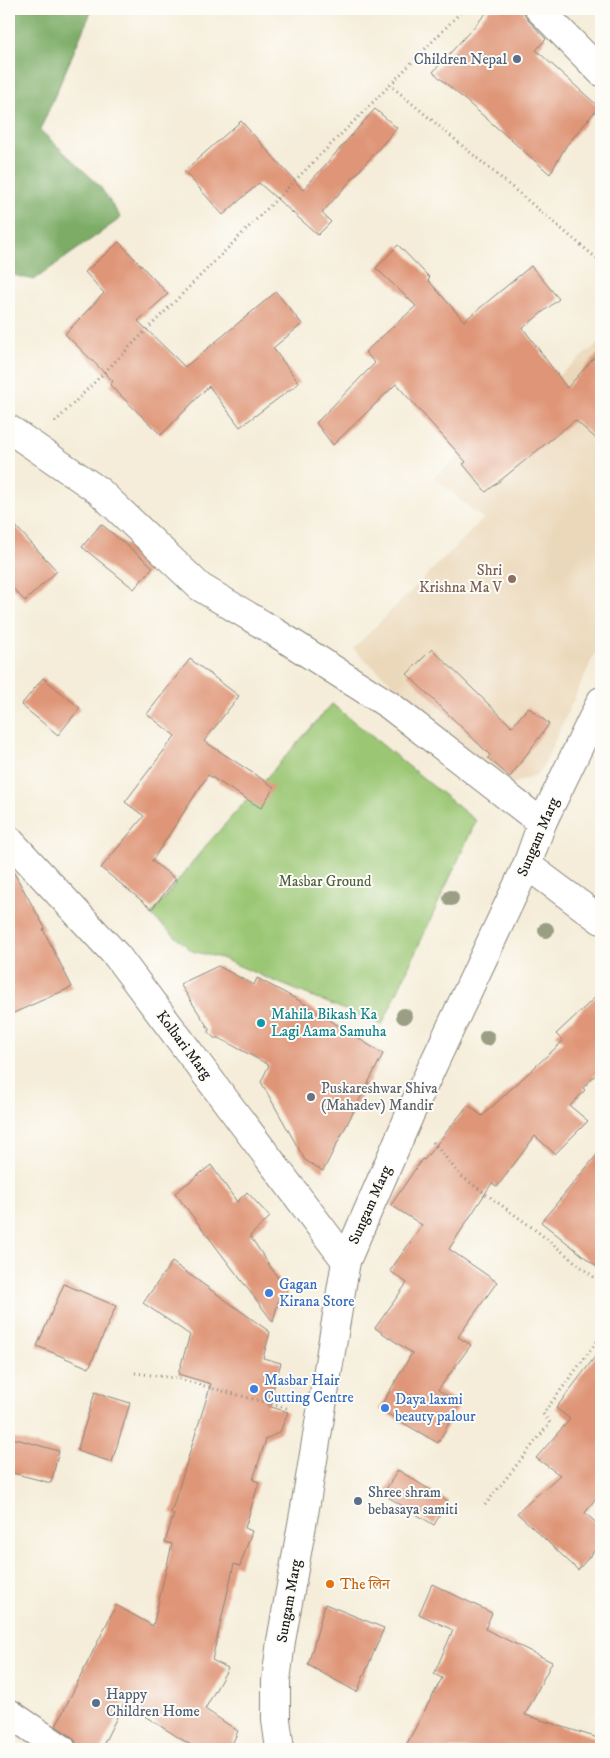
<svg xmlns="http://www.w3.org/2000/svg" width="610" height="1758" font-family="'IM FELL DW Pica','Noto Serif Devanagari',serif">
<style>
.built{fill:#ebd8ba}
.green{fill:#9bc774;stroke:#5c7248}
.forest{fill:#7cac66;stroke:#4c6441}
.building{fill:#df9577}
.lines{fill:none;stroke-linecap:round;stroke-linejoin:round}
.minor-casing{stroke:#88847a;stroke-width:30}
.secondary-casing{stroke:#88847a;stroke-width:30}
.path{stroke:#88847a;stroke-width:3;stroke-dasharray:1 4;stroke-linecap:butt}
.minor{stroke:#fff;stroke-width:28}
.secondary{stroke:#fff;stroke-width:28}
.tree{fill:#9a9f84}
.service-dot{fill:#5c6f8a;stroke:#fdfcf7;stroke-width:2}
.education-dot{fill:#8d6e63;stroke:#fdfcf7;stroke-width:2}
.culture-dot{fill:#0f9aa8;stroke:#fdfcf7;stroke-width:2}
.worship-dot{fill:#6b7280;stroke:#fdfcf7;stroke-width:2}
.shop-dot{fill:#3f7fe0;stroke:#fdfcf7;stroke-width:2}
.food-dot{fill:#e8710a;stroke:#fdfcf7;stroke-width:2}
.labels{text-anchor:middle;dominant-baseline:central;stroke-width:4;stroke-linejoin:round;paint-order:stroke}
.service-label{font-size:15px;fill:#4e5e75;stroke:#fdfcf7;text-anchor:start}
.education-label{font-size:15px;fill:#785e54;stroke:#fdfcf7;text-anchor:end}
.street-label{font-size:15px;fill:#1c1c1c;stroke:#fdfcf7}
.park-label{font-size:15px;fill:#4f603f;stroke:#fdfcf7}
.culture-label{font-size:15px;fill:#0d838f;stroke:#fdfcf7;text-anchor:start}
.worship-label{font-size:15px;fill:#5b616d;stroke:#fdfcf7;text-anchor:start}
.shop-label{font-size:15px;fill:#366cbe;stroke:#fdfcf7;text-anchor:start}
.food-label{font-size:15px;fill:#c56008;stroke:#fdfcf7;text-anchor:start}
</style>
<rect width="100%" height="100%" fill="#fdfcf7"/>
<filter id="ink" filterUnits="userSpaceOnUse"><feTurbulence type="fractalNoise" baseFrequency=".02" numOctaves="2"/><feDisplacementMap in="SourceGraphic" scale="10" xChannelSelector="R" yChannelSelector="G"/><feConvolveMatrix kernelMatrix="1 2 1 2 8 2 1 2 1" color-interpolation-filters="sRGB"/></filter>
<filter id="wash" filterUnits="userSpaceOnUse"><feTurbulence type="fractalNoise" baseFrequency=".0096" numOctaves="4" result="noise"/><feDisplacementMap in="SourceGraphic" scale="20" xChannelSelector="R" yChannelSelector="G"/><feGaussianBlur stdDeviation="1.12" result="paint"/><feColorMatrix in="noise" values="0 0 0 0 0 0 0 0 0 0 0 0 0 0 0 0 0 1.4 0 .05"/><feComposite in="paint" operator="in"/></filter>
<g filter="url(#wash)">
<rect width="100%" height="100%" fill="#f5edd9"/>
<polygon class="built" points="601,341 601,640 540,773 508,786 353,649 483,519 434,477"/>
<polygon class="green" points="332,704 476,821 382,1025 267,978 221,958 192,951 151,915 203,849"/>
<polygon class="forest" points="9,9 86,9 91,12 40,130 99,185 121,218 34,280 9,274"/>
<g id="blocks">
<g class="building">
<polygon points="490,9 524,9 524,13 528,20 546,39 536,50 599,107 566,146 550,174 433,72"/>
<polygon points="375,109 397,128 322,213 331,222 318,235 259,183 223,215 184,171 241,121 303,190"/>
<polygon points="119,242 168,294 138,321 185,367 276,292 302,324 273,348 299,383 240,427 209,386 161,435 110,385 113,381 65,334 104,293 85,272"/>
<polygon points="398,245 430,278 428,280 464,321 531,266 559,299 523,328 567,388 601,350 601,443 575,420 486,492 463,464 466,462 396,384 333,445 316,423 375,363 365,352 416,306 376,268"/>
<polygon points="9,519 57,571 25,601 9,584"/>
<polygon points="101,524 153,567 134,589 82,547"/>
<polygon points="432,649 512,727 528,707 549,724 510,777 488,758 490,755 407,674"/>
<polygon points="190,659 239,696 204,741 274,787 261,808 208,775 152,861 176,879 152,909 101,868 144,816 125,802 175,736 147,714"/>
<polygon points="43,678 80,708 58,735 21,705"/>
<polygon points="9,864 45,928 43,929 72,987 9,1015"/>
<polygon points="218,966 254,985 257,978 300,1001 383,1054 323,1171 305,1160 261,1082 269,1065 219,1038 214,1038 209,1033 209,1029 180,984"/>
<polygon points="601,992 601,1069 583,1088 585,1090 570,1106 588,1121 555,1154 535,1136 497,1187 492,1183 449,1249 497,1282 458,1337 471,1345 438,1390 460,1403 438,1443 379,1409 412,1353 375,1328 407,1283 390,1271 422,1225 391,1205 422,1159 424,1160 468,1105 482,1116 563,1041 556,1034"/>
<polygon points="601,1150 601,1270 541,1222"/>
<polygon points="211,1165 237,1202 247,1192 270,1217 250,1236 288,1293 279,1298 273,1322 175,1193"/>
<polygon points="172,1262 270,1332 263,1358 281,1363 268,1406 288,1412 280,1432 266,1439 253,1480 259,1482 245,1528 252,1531 240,1566 234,1564 212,1660 228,1668 205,1709 238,1731 230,1749 197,1749 124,1703 101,1749 77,1749 76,1742 71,1736 56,1726 116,1605 153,1626 172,1544 165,1542 174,1514 171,1513 211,1384 178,1374 190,1335 143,1303"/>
<polygon points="64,1284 116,1306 89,1368 37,1346"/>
<polygon points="601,1349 601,1491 585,1513 601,1527 601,1543 578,1570 517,1513 560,1475 536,1458 570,1419 556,1408"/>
<polygon points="95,1392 130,1403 112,1462 77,1451"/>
<polygon points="9,1437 59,1451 51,1483 9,1472"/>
<polygon points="398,1470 448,1501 434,1525 383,1494"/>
<polygon points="432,1584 492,1613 485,1629 552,1662 525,1715 601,1739 601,1749 404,1749 442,1678 434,1674 453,1630 419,1614"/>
<polygon points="325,1604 384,1628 357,1692 308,1665"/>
</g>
</g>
</g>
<g filter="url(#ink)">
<use href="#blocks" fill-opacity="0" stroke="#88847a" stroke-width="1"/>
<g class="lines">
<defs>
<g id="minor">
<polyline points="539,9 601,72"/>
<polyline points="9,429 99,491 200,587 270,629 389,705 542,823"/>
<polyline points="9,840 117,956 346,1261"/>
<polyline points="527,865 601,920"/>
<polyline points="9,1713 62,1749"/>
</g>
<polyline id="secondary" points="280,1749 276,1720 276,1681 281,1641 305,1508 346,1261 410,1114 527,865 542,823 601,701"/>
</defs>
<use href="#minor" class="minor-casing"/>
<use href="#secondary" class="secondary-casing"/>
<g class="path">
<polyline points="464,9 390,85 601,262"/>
<polyline points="55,422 390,85"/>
<polyline points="433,1142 461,1176 533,1228 601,1283"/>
<polyline points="135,1373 175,1378 290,1409"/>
<polyline points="485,1505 550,1423 543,1414 601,1336"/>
</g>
<use href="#minor" class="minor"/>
<use href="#secondary" class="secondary"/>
</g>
<g class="tree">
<circle cx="451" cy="898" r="8"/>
<circle cx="546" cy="930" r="8"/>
<circle cx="404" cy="1016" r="8"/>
<circle cx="487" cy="1038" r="8"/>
</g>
</g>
<g class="service-dot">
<circle cx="517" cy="59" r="5"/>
<circle cx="358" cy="1501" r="5"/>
<circle cx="96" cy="1703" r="5"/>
</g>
<circle class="education-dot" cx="512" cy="579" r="5"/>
<circle class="culture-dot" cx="261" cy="1023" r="5"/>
<circle class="worship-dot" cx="311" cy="1097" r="5"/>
<g class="shop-dot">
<circle cx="269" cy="1293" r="5"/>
<circle cx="254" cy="1389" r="5"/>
<circle cx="385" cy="1408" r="5"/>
</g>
<circle class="food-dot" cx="330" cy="1584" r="5"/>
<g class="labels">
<g class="service-label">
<text x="507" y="59" text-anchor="end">Children Nepal</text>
<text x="368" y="1492">Shree shram<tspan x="368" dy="17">bebasaya samiti</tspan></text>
<text x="106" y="1694">Happy<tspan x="106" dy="17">Children Home</tspan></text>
</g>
<g class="education-label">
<text x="502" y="570">Shri<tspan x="502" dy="17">Krishna Ma V</tspan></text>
</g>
<g class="street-label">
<text transform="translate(538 837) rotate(-67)">Sungam Marg</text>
<text transform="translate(184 1045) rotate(53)">Kolbari Marg</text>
<text transform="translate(370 1205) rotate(-66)">Sungam Marg</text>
<text transform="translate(289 1601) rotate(-80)">Sungam Marg</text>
</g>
<g class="park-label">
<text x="325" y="881">Masbar Ground</text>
</g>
<g class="culture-label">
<text x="271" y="1014">Mahila Bikash Ka<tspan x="271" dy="17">Lagi Aama Samuha</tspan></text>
</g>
<g class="worship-label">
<text x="321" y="1088">Puskareshwar Shiva<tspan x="321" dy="17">(Mahadev) Mandir</tspan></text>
</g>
<g class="shop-label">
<text x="279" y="1284">Gagan<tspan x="279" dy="17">Kirana Store</tspan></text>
<text x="264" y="1380">Masbar Hair<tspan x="264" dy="17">Cutting Centre</tspan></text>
<text x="395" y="1399">Daya laxmi<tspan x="395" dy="17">beauty palour</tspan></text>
</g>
<g class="food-label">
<text x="340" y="1584">The लिन</text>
</g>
</g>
<rect width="610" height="1758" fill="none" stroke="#fdfcf7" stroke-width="30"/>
</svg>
